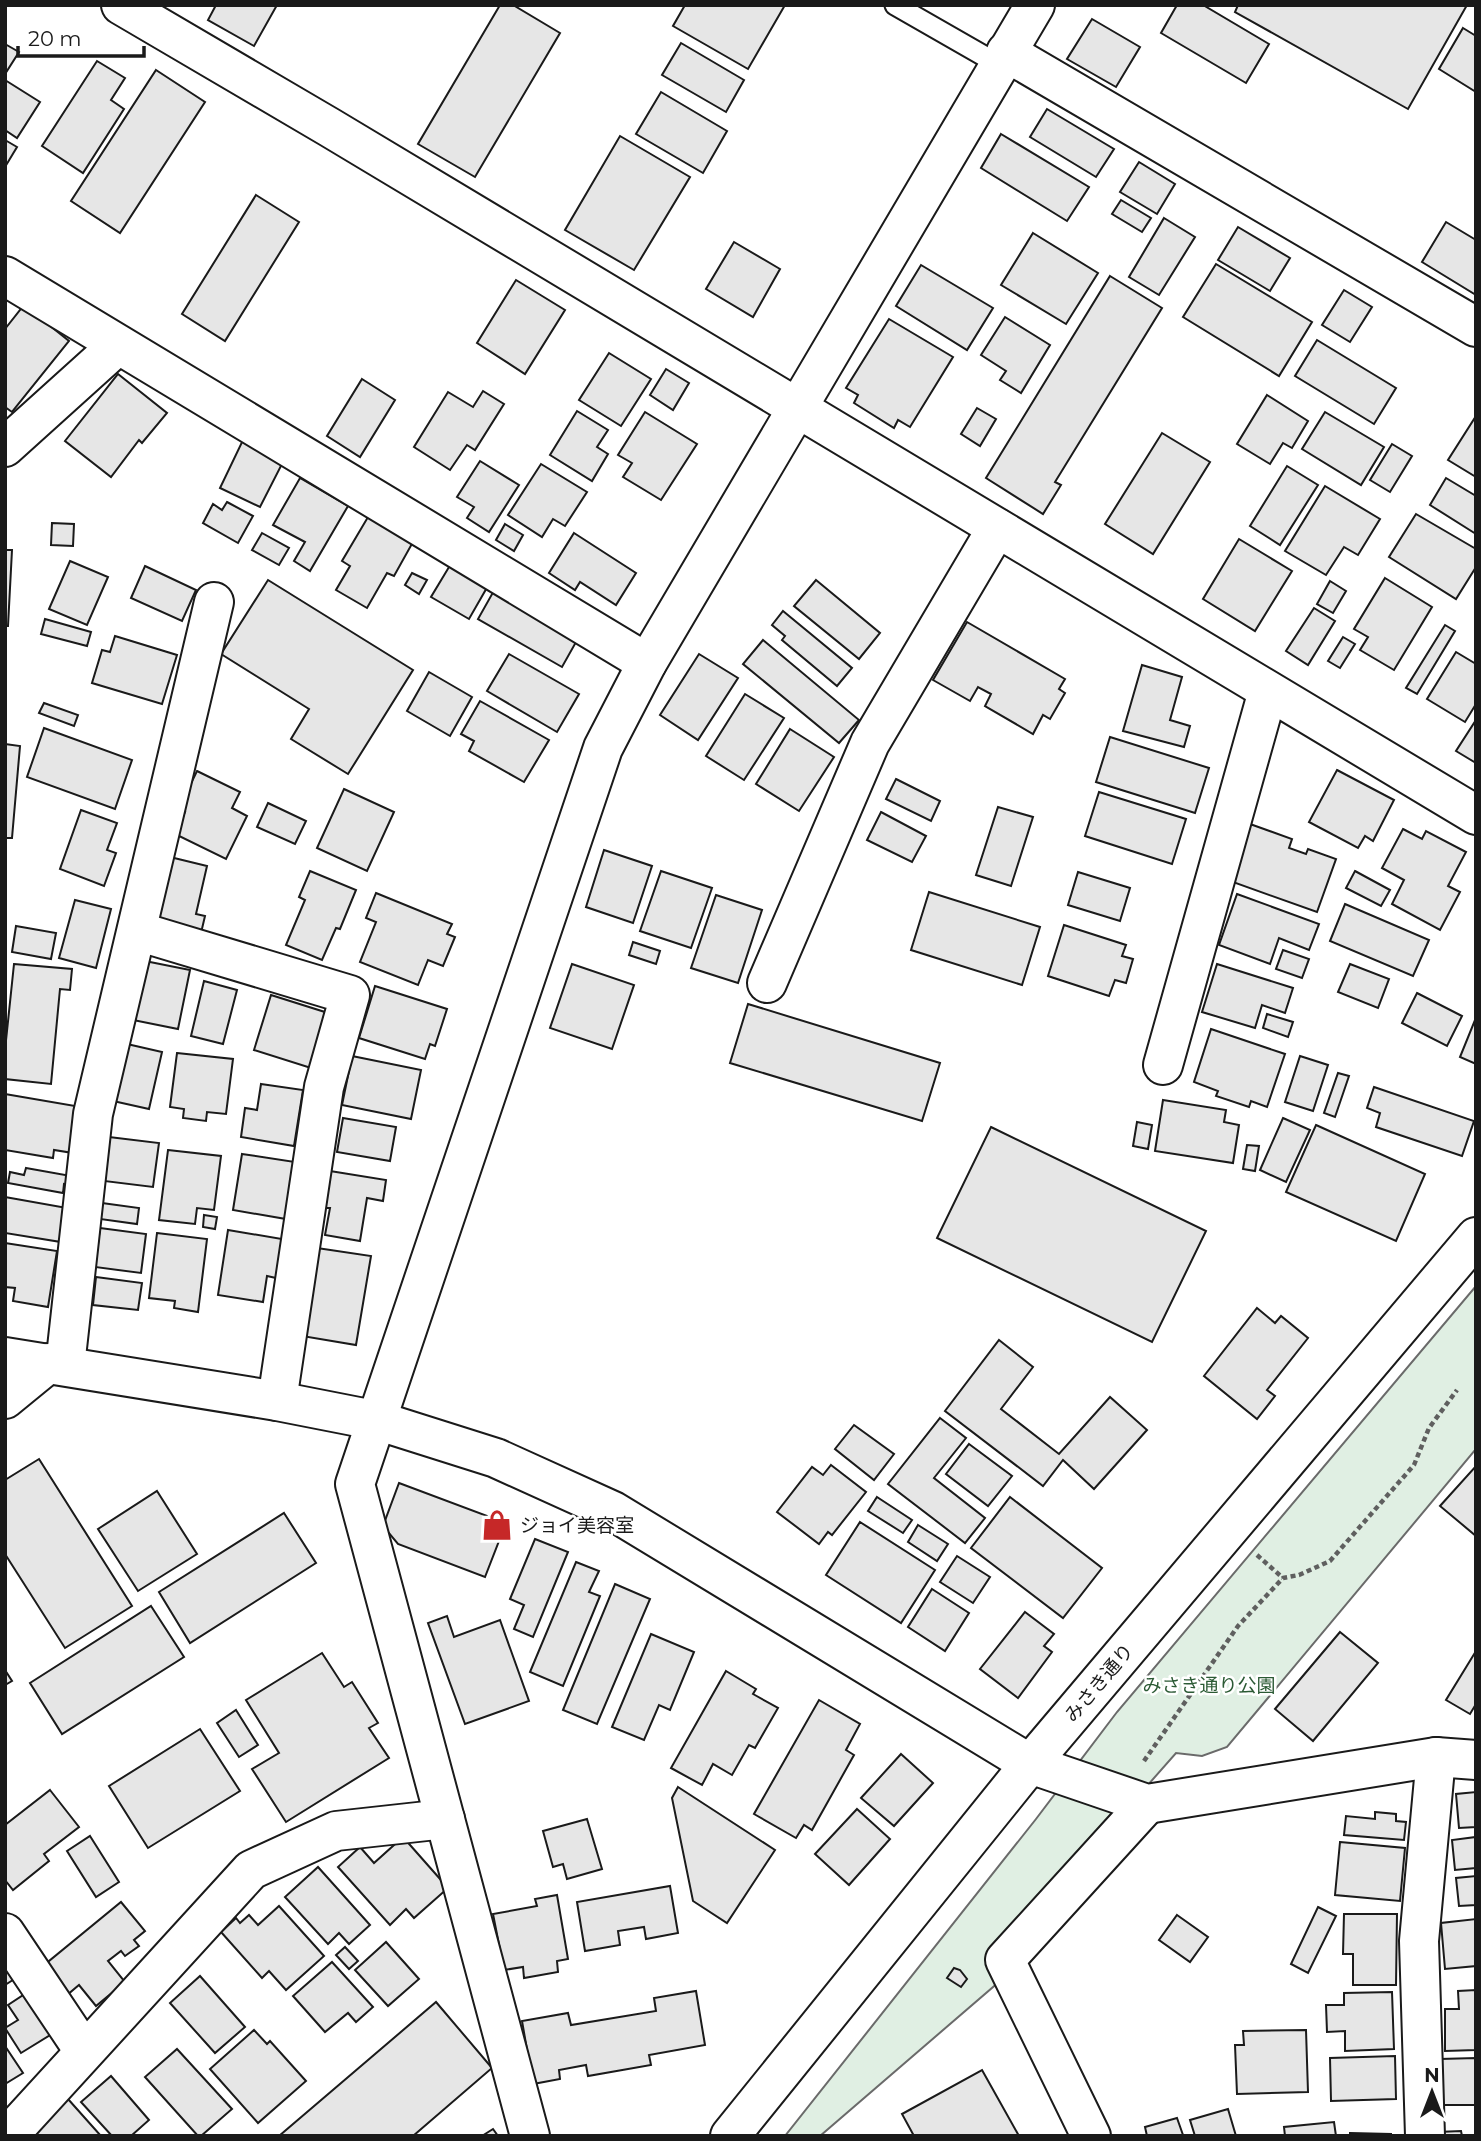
<svg xmlns="http://www.w3.org/2000/svg" width="1481" height="2141" font-family="Montserrat,'Noto Sans JP',sans-serif">
<style>
.green{fill:#e0efe3;stroke:#6a6a6a;stroke-width:2}
.building{fill:#e6e6e6;stroke:#1a1a1a;stroke-width:2}
.lines{fill:none;stroke-linecap:round;stroke-linejoin:round}
.lane-casing{stroke:#1a1a1a;stroke-width:23}
.street-casing{stroke:#1a1a1a;stroke-width:42}
.secondary-casing{stroke:#1a1a1a;stroke-width:42}
.path{stroke:#5f5f5f;stroke-width:4.5;stroke-dasharray:5 3.5;stroke-linecap:butt}
.lane{stroke:#fff;stroke-width:19}
.street{stroke:#fff;stroke-width:38}
.secondary{stroke:#fff;stroke-width:38}
.labels{text-anchor:middle;dominant-baseline:central;stroke-width:5;stroke-linejoin:round;paint-order:stroke}
.poi-label{font-size:19px;fill:#1a1a1a;stroke:#fff;text-anchor:start}
.street-label{font-size:19px;fill:#1a1a1a;stroke:#fff}
.park-label{font-size:19px;fill:#2b5a34;stroke:#fff}
</style>
<rect width="100%" height="100%" fill="#fff"/>
<polygon class="green" points="1476,1286 1476,1449 1227,1747 1202,1756 1176,1753 1110,1828 1000,1981 820,2136 785,2136 1036,1819 1117,1712"/>
<g class="building">
<polygon points="216,5 277,5 254,46 208,20"/>
<polygon points="500,5 513,5 560,33 475,177 418,144"/>
<polygon points="685,5 785,5 748,69 673,26"/>
<polygon points="1177,5 1203,5 1269,44 1246,83 1161,33"/>
<polygon points="1238,5 1467,5 1408,109 1235,12"/>
<polygon points="1092,19 1140,47 1116,87 1067,59"/>
<polygon points="1463,28 1476,36 1476,92 1439,69"/>
<polygon points="681,43 744,80 726,112 662,75"/>
<polygon points="5,44 19,52 5,74"/>
<polygon points="97,61 125,78 111,100 124,109 83,173 42,146"/>
<polygon points="156,70 205,102 120,233 71,201"/>
<polygon points="5,80 40,102 17,138 5,130"/>
<polygon points="661,92 727,131 703,173 636,134"/>
<polygon points="1047,109 1114,149 1096,177 1030,137"/>
<polygon points="1001,134 1089,187 1067,221 981,168"/>
<polygon points="620,136 690,177 634,270 565,230"/>
<polygon points="5,140 17,147 5,167"/>
<polygon points="1139,162 1175,184 1157,214 1120,192"/>
<polygon points="256,195 299,222 225,341 182,314"/>
<polygon points="1121,200 1151,218 1142,232 1112,214"/>
<polygon points="1164,218 1195,237 1159,295 1129,277"/>
<polygon points="1446,222 1476,240 1476,295 1422,262"/>
<polygon points="1238,227 1290,258 1270,291 1218,260"/>
<polygon points="1033,233 1098,273 1066,324 1001,285"/>
<polygon points="734,242 780,269 753,317 706,289"/>
<polygon points="1216,264 1312,322 1279,376 1183,317"/>
<polygon points="921,265 993,308 967,350 896,306"/>
<polygon points="1110,276 1162,308 1055,482 1061,485 1043,514 986,478"/>
<polygon points="516,280 565,310 525,374 477,343"/>
<polygon points="1344,290 1372,307 1350,342 1322,325"/>
<polygon points="24,305 69,341 12,412 5,407 5,329"/>
<polygon points="1005,317 1050,345 1021,393 1000,380 1006,371 981,355"/>
<polygon points="889,319 953,357 910,427 898,420 894,428 854,403 858,395 846,388"/>
<polygon points="1317,340 1396,388 1374,424 1295,376"/>
<polygon points="609,353 651,379 621,426 579,400"/>
<polygon points="666,369 689,383 673,410 650,395"/>
<polygon points="118,374 167,413 142,443 139,440 111,477 65,441"/>
<polygon points="362,379 395,400 360,457 327,436"/>
<polygon points="483,391 504,404 475,450 467,445 450,470 414,447 448,392 473,407"/>
<polygon points="1267,395 1308,421 1292,448 1283,443 1270,464 1237,444"/>
<polygon points="977,408 996,419 980,446 961,434"/>
<polygon points="577,411 608,430 597,447 608,454 592,481 550,455"/>
<polygon points="645,412 697,444 661,500 623,477 632,463 618,455"/>
<polygon points="1325,412 1384,447 1361,485 1302,449"/>
<polygon points="1476,416 1476,477 1448,460"/>
<polygon points="1162,433 1210,462 1153,554 1105,524"/>
<polygon points="243,440 284,460 260,507 220,488"/>
<polygon points="1392,444 1412,456 1390,492 1370,480"/>
<polygon points="480,461 519,485 489,532 467,518 474,507 457,497"/>
<polygon points="541,464 587,492 565,526 553,519 542,537 508,515"/>
<polygon points="1287,466 1318,485 1280,545 1250,526"/>
<polygon points="300,478 348,506 310,571 294,561 305,542 273,525"/>
<polygon points="1446,478 1476,496 1476,534 1430,505"/>
<polygon points="1325,486 1380,519 1358,555 1344,547 1326,575 1285,551"/>
<polygon points="227,502 253,516 238,543 203,523 213,504 222,510"/>
<polygon points="1416,514 1476,549 1476,567 1456,599 1389,557"/>
<polygon points="368,517 413,542 394,576 387,573 367,608 336,590 350,566 342,561"/>
<polygon points="52,523 74,524 73,546 51,545"/>
<polygon points="505,524 523,535 514,551 496,540"/>
<polygon points="262,533 289,548 279,565 252,550"/>
<polygon points="574,533 636,573 616,605 580,582 575,590 549,573"/>
<polygon points="1239,539 1292,571 1255,631 1203,599"/>
<polygon points="5,550 12,550 8,626 5,626"/>
<polygon points="70,561 108,577 87,625 49,609"/>
<polygon points="452,562 489,584 469,619 431,597"/>
<polygon points="145,566 196,590 182,621 131,598"/>
<polygon points="412,573 427,580 419,594 405,585"/>
<polygon points="1385,578 1432,607 1394,670 1360,650 1368,637 1354,629"/>
<polygon points="268,580 413,670 348,774 291,739 309,709 221,654"/>
<polygon points="816,580 880,633 859,659 794,606"/>
<polygon points="1330,581 1346,591 1333,613 1317,604"/>
<polygon points="496,587 580,635 562,667 478,619"/>
<polygon points="1314,608 1335,621 1308,665 1286,651"/>
<polygon points="783,611 852,668 837,686 782,640 785,636 772,625"/>
<polygon points="45,619 91,632 87,646 41,634"/>
<polygon points="967,622 1065,679 1059,689 1065,693 1050,719 1043,715 1033,734 985,706 991,694 978,687 970,701 933,680"/>
<polygon points="1445,625 1455,631 1417,694 1406,688"/>
<polygon points="115,636 177,655 162,704 92,683 102,650 110,652"/>
<polygon points="1343,637 1355,644 1340,668 1328,661"/>
<polygon points="763,640 859,720 839,743 743,664"/>
<polygon points="1456,652 1476,664 1476,704 1465,722 1427,699"/>
<polygon points="509,654 579,694 557,732 487,691"/>
<polygon points="699,654 738,678 698,740 660,715"/>
<polygon points="1142,665 1182,677 1170,720 1190,726 1184,747 1123,731"/>
<polygon points="429,672 472,697 450,736 407,711"/>
<polygon points="745,694 784,718 744,780 706,756"/>
<polygon points="480,701 549,740 524,782 469,751 474,741 461,734"/>
<polygon points="44,703 78,715 74,726 39,713"/>
<polygon points="1476,720 1476,763 1456,751"/>
<polygon points="44,728 132,760 115,809 27,777"/>
<polygon points="790,729 834,757 799,811 756,784"/>
<polygon points="1110,737 1209,768 1195,813 1096,782"/>
<polygon points="5,744 20,746 12,838 5,838"/>
<polygon points="1337,770 1394,800 1373,841 1365,836 1358,848 1309,822"/>
<polygon points="197,771 240,792 232,808 247,816 226,859 175,834 185,812 178,810"/>
<polygon points="896,779 940,801 931,821 886,799"/>
<polygon points="344,789 394,812 367,871 317,848"/>
<polygon points="1099,792 1186,819 1172,864 1085,836"/>
<polygon points="268,803 306,821 295,844 257,827"/>
<polygon points="998,807 1033,817 1011,886 976,875"/>
<polygon points="81,810 117,823 107,850 116,853 104,886 60,869"/>
<polygon points="881,812 926,836 912,862 867,840"/>
<polygon points="1250,824 1292,839 1289,848 1306,854 1308,849 1336,859 1317,912 1230,881"/>
<polygon points="1403,829 1422,839 1426,831 1466,852 1448,886 1460,892 1440,930 1392,904 1404,880 1382,868"/>
<polygon points="604,850 652,866 633,923 586,907"/>
<polygon points="170,857 207,866 196,914 205,916 201,933 154,921"/>
<polygon points="310,871 356,890 340,929 336,928 322,960 286,945 305,900 299,897"/>
<polygon points="661,871 712,888 691,948 640,931"/>
<polygon points="1355,871 1390,890 1381,906 1346,888"/>
<polygon points="1078,872 1130,888 1120,921 1068,905"/>
<polygon points="929,892 1040,927 1022,985 911,950"/>
<polygon points="376,893 452,924 447,934 455,937 443,966 428,960 418,985 360,962 376,922 366,918"/>
<polygon points="1237,894 1319,924 1309,950 1279,938 1270,964 1219,945"/>
<polygon points="716,895 762,910 738,983 691,968"/>
<polygon points="75,900 111,909 96,968 59,958"/>
<polygon points="1345,904 1429,940 1413,976 1330,941"/>
<polygon points="1064,925 1126,945 1122,956 1133,959 1126,983 1115,980 1109,996 1048,976"/>
<polygon points="16,926 56,933 51,959 12,952"/>
<polygon points="633,942 660,951 656,964 629,955"/>
<polygon points="1283,950 1309,959 1302,978 1276,969"/>
<polygon points="145,961 190,970 178,1029 133,1020"/>
<polygon points="14,964 72,969 70,990 60,989 51,1084 5,1079 5,1050"/>
<polygon points="572,964 634,985 612,1049 550,1028"/>
<polygon points="1217,964 1293,988 1285,1013 1262,1005 1255,1028 1202,1012"/>
<polygon points="1350,964 1389,979 1378,1008 1338,992"/>
<polygon points="204,981 237,990 223,1044 191,1036"/>
<polygon points="375,986 447,1009 435,1046 430,1044 425,1059 359,1038"/>
<polygon points="1417,993 1462,1016 1447,1046 1402,1023"/>
<polygon points="271,995 328,1013 311,1068 254,1050"/>
<polygon points="748,1004 940,1063 922,1121 730,1063"/>
<polygon points="1267,1014 1293,1022 1288,1037 1263,1028"/>
<polygon points="1475,1020 1476,1020 1476,1064 1460,1057"/>
<polygon points="1211,1029 1285,1054 1267,1107 1251,1101 1249,1107 1216,1096 1218,1091 1194,1082"/>
<polygon points="127,1044 162,1052 149,1109 113,1101"/>
<polygon points="177,1053 233,1059 226,1114 207,1112 206,1121 183,1118 184,1109 170,1107"/>
<polygon points="352,1056 421,1070 411,1119 342,1105"/>
<polygon points="1300,1056 1328,1065 1313,1111 1285,1102"/>
<polygon points="1338,1073 1349,1076 1335,1117 1324,1113"/>
<polygon points="261,1084 303,1090 294,1146 241,1137 245,1108 257,1110"/>
<polygon points="1374,1087 1474,1121 1462,1156 1376,1127 1380,1113 1367,1108"/>
<polygon points="5,1094 81,1107 73,1153 54,1150 53,1158 5,1150"/>
<polygon points="1163,1100 1226,1110 1224,1122 1239,1125 1233,1163 1155,1151"/>
<polygon points="343,1118 396,1127 390,1161 337,1152"/>
<polygon points="1283,1118 1310,1130 1286,1182 1260,1170"/>
<polygon points="1137,1122 1152,1125 1148,1149 1133,1146"/>
<polygon points="1316,1125 1425,1174 1396,1241 1286,1192"/>
<polygon points="991,1127 1206,1231 1152,1342 937,1238"/>
<polygon points="109,1137 159,1143 153,1187 104,1181"/>
<polygon points="1247,1145 1259,1146 1255,1171 1243,1169"/>
<polygon points="168,1150 221,1156 214,1210 197,1208 195,1224 159,1220"/>
<polygon points="242,1154 295,1162 286,1219 233,1210"/>
<polygon points="26,1168 71,1176 70,1185 64,1184 63,1193 8,1183 10,1172 24,1175"/>
<polygon points="330,1171 386,1180 383,1201 367,1198 360,1241 325,1235 330,1208 324,1208"/>
<polygon points="5,1197 67,1208 61,1242 5,1233"/>
<polygon points="102,1203 139,1208 137,1224 100,1219"/>
<polygon points="204,1215 217,1217 215,1229 203,1227"/>
<polygon points="100,1228 146,1234 141,1273 95,1267"/>
<polygon points="228,1230 282,1239 276,1278 267,1276 263,1302 218,1295"/>
<polygon points="157,1233 207,1239 198,1312 174,1308 175,1301 149,1298"/>
<polygon points="5,1243 57,1251 48,1307 13,1301 15,1288 5,1287"/>
<polygon points="317,1248 371,1256 356,1345 302,1336"/>
<polygon points="96,1277 142,1283 138,1310 93,1305"/>
<polygon points="1257,1308 1275,1323 1281,1316 1308,1338 1267,1390 1275,1396 1257,1419 1204,1376"/>
<polygon points="999,1340 1033,1367 1001,1409 1059,1454 1110,1397 1147,1430 1094,1489 1063,1460 1043,1486 945,1411"/>
<polygon points="940,1418 966,1438 934,1478 985,1518 965,1543 888,1484"/>
<polygon points="854,1425 894,1454 874,1480 835,1449"/>
<polygon points="969,1444 1012,1476 988,1506 946,1474"/>
<polygon points="39,1459 132,1606 65,1648 5,1554 5,1480"/>
<polygon points="831,1465 866,1492 832,1535 828,1532 819,1544 777,1512 812,1467 823,1475"/>
<polygon points="1476,1466 1476,1536 1440,1506"/>
<polygon points="399,1483 506,1523 485,1577 398,1544 383,1526"/>
<polygon points="157,1491 197,1554 138,1591 98,1529"/>
<polygon points="877,1497 912,1520 903,1533 868,1511"/>
<polygon points="1010,1497 1102,1568 1063,1618 971,1548"/>
<polygon points="284,1513 316,1563 190,1643 159,1592"/>
<polygon points="860,1522 935,1570 901,1623 826,1575"/>
<polygon points="918,1525 948,1544 937,1561 908,1542"/>
<polygon points="535,1539 568,1552 533,1637 514,1629 524,1605 510,1599"/>
<polygon points="957,1556 990,1577 973,1603 940,1582"/>
<polygon points="576,1562 599,1571 589,1592 600,1596 563,1686 530,1672"/>
<polygon points="615,1584 650,1599 597,1724 563,1710"/>
<polygon points="932,1589 969,1613 945,1651 908,1627"/>
<polygon points="151,1606 184,1657 62,1734 30,1683"/>
<polygon points="1025,1612 1054,1634 1044,1646 1052,1652 1018,1698 980,1669"/>
<polygon points="447,1616 454,1637 500,1620 529,1701 465,1724 428,1623"/>
<polygon points="1340,1632 1378,1663 1313,1741 1275,1709"/>
<polygon points="651,1634 694,1652 670,1710 659,1705 644,1740 612,1727"/>
<polygon points="1476,1651 1476,1704 1470,1714 1446,1700"/>
<polygon points="322,1653 344,1687 352,1682 378,1723 369,1728 389,1758 286,1822 252,1769 279,1753 246,1700"/>
<polygon points="5,1670 12,1681 5,1685"/>
<polygon points="726,1671 756,1689 753,1694 778,1708 755,1748 749,1745 732,1775 713,1764 702,1785 671,1768"/>
<polygon points="819,1700 860,1724 846,1750 854,1755 812,1830 804,1825 796,1838 754,1814"/>
<polygon points="236,1710 258,1745 239,1757 217,1723"/>
<polygon points="200,1729 240,1791 148,1848 109,1786"/>
<polygon points="901,1754 933,1783 894,1826 861,1798"/>
<polygon points="678,1787 775,1850 727,1923 693,1901 672,1798"/>
<polygon points="50,1790 79,1827 44,1854 49,1861 13,1890 5,1880 5,1825"/>
<polygon points="1476,1792 1476,1827 1459,1828 1456,1794"/>
<polygon points="857,1809 890,1839 849,1885 815,1854"/>
<polygon points="1375,1812 1396,1814 1396,1821 1406,1822 1404,1840 1344,1835 1346,1816 1375,1819"/>
<polygon points="587,1819 602,1869 567,1879 563,1864 553,1867 543,1831"/>
<polygon points="90,1836 119,1882 96,1897 67,1851"/>
<polygon points="403,1837 448,1888 414,1918 406,1909 390,1925 338,1867 360,1847 374,1863"/>
<polygon points="1476,1837 1476,1868 1455,1870 1452,1840"/>
<polygon points="1340,1842 1405,1848 1400,1901 1335,1895"/>
<polygon points="318,1867 370,1925 349,1944 339,1933 328,1944 285,1897"/>
<polygon points="1476,1876 1476,1905 1459,1906 1456,1878"/>
<polygon points="670,1886 678,1933 646,1939 644,1927 618,1931 620,1945 585,1951 577,1902"/>
<polygon points="557,1895 568,1959 557,1961 558,1972 524,1978 523,1967 504,1970 493,1914 537,1906 535,1899"/>
<polygon points="121,1902 145,1931 134,1940 139,1946 125,1956 121,1951 108,1961 125,1982 96,2006 79,1985 67,1995 43,1966"/>
<polygon points="279,1906 324,1956 286,1990 269,1971 262,1978 221,1932 236,1918 240,1923 249,1915 258,1925"/>
<polygon points="1318,1907 1336,1916 1308,1973 1291,1964"/>
<polygon points="1344,1914 1397,1914 1396,1985 1353,1985 1353,1954 1343,1954"/>
<polygon points="1177,1915 1208,1937 1190,1962 1159,1940"/>
<polygon points="1476,1919 1476,1966 1445,1969 1441,1923"/>
<polygon points="386,1942 419,1979 388,2006 355,1970"/>
<polygon points="345,1947 358,1961 349,1969 336,1955"/>
<polygon points="5,1961 16,1978 5,1985"/>
<polygon points="332,1962 373,2007 356,2022 348,2013 325,2032 293,1996"/>
<polygon points="954,1968 960,1970 967,1979 961,1987 947,1978"/>
<polygon points="200,1976 245,2027 215,2053 170,2003"/>
<polygon points="34,1988 60,2029 21,2053 5,2028 18,2020 8,2005"/>
<polygon points="1476,1990 1476,2050 1445,2051 1445,2009 1459,2009 1458,1991"/>
<polygon points="696,1991 705,2045 649,2055 651,2065 588,2076 586,2065 559,2070 560,2079 533,2084 522,2021 568,2013 571,2025 656,2011 654,1998"/>
<polygon points="1392,1992 1394,2049 1345,2051 1345,2031 1327,2032 1326,2005 1344,2005 1344,1993"/>
<polygon points="436,2002 492,2068 413,2136 279,2136"/>
<polygon points="254,2030 267,2044 270,2041 306,2081 258,2123 210,2069"/>
<polygon points="1306,2030 1308,2092 1237,2094 1235,2045 1244,2045 1243,2031"/>
<polygon points="5,2046 23,2073 5,2084"/>
<polygon points="177,2049 232,2109 201,2136 198,2136 145,2077"/>
<polygon points="1395,2056 1396,2099 1331,2101 1330,2058"/>
<polygon points="1476,2058 1476,2105 1441,2105 1440,2059"/>
<polygon points="982,2070 1019,2136 914,2136 902,2114"/>
<polygon points="111,2076 149,2120 131,2136 112,2136 81,2102"/>
<polygon points="68,2099 101,2136 32,2136 30,2133"/>
<polygon points="1228,2109 1236,2136 1195,2136 1190,2120"/>
<polygon points="1177,2118 1183,2135 1147,2136 1145,2127"/>
<polygon points="1334,2122 1336,2136 1285,2136 1284,2127"/>
<polygon points="493,2129 498,2136 482,2136"/>
<polygon points="1461,2131 1462,2136 1438,2136 1438,2132"/>
<polygon points="1350,2133 1391,2134 1391,2136 1350,2136"/>
</g>
<g class="lines">
<defs>
<polyline id="lane" points="895,5 998,64"/>
<g id="street">
<polyline points="121,5 329,127 1476,815"/>
<polyline points="1006,52 1476,327"/>
<polyline points="5,276 647,663"/>
<polyline points="5,447 118,345"/>
<polyline points="137,931 350,995 324,1087 277,1401"/>
<polyline points="767,983 870,743 997,528"/>
<polyline points="1163,1065 1268,691"/>
<polyline points="65,1366 93,1114 214,602"/>
<polyline points="5,1399 49,1363"/>
<polyline points="5,1933 84,2051"/>
<polyline points="8,2136 251,1870 336,1831 445,1819"/>
<polyline points="530,2136 355,1484 603,748 647,663 1035,5"/>
<polyline points="730,2136 1030,1764 1147,1804 1436,1757 1476,1760"/>
<polyline points="1091,2136 1005,1960 1147,1804"/>
<polyline points="1425,2136 1419,1941 1436,1757"/>
</g>
<polyline id="secondary" points="5,1357 277,1401 379,1421 496,1458 613,1511 1030,1764 1476,1237"/>
</defs>
<use href="#lane" class="lane-casing"/>
<use href="#street" class="street-casing"/>
<use href="#secondary" class="secondary-casing"/>
<g class="path">
<polyline points="1257,1555 1283,1578"/>
<polyline points="1144,1761 1238,1626 1283,1578 1299,1575 1330,1561 1414,1465 1429,1428 1457,1390"/>
</g>
<use href="#lane" class="lane"/>
<use href="#street" class="street"/>
<use href="#secondary" class="secondary"/>
</g>
<defs>
<symbol id="shop-bare" viewBox="-9 -9 18 18"><path d="M-5-2.5h2.3a2.7 3.5 0 0 1 5.4 0H5L5.5 6h-11ZM-1.5-2.5h3a1.5 2.3 0 0 0-3 0Z" fill="#c62828" stroke="#fff" stroke-width="2.5" paint-order="stroke"/></symbol>
</defs>
<g fill-rule="evenodd">
<use href="#shop-bare" x="475" y="1503" width="44" height="44"/>
</g>
<g class="labels">
<g class="poi-label">
<text x="520" y="1525">ジョイ美容室</text>
</g>
<g class="street-label">
<text transform="translate(1099 1683) rotate(-50)">みさき通り</text>
</g>
<g class="park-label">
<text x="1209" y="1685">みさき通り公園</text>
</g>
</g>
<rect width="1481" height="2141" fill="none" stroke="#1a1a1a" stroke-width="14"/>
<g transform="translate(1432 2092)" stroke="#ffffff" stroke-width="5" paint-order="stroke">
<path d="M0-5L12 26L0 18L-12 26Z" fill="#1a1a1a"/>
<text y="-10" font-size="19" font-weight="bold" text-anchor="middle" fill="#1a1a1a">N</text>
</g>
<path d="M18 46v10h126v-10" fill="none" stroke="#1a1a1a" stroke-width="3.5"/>
<text x="28" y="46" font-size="21" fill="#1a1a1a" stroke="#ffffff" stroke-width="5" paint-order="stroke">20 m</text>
</svg>
